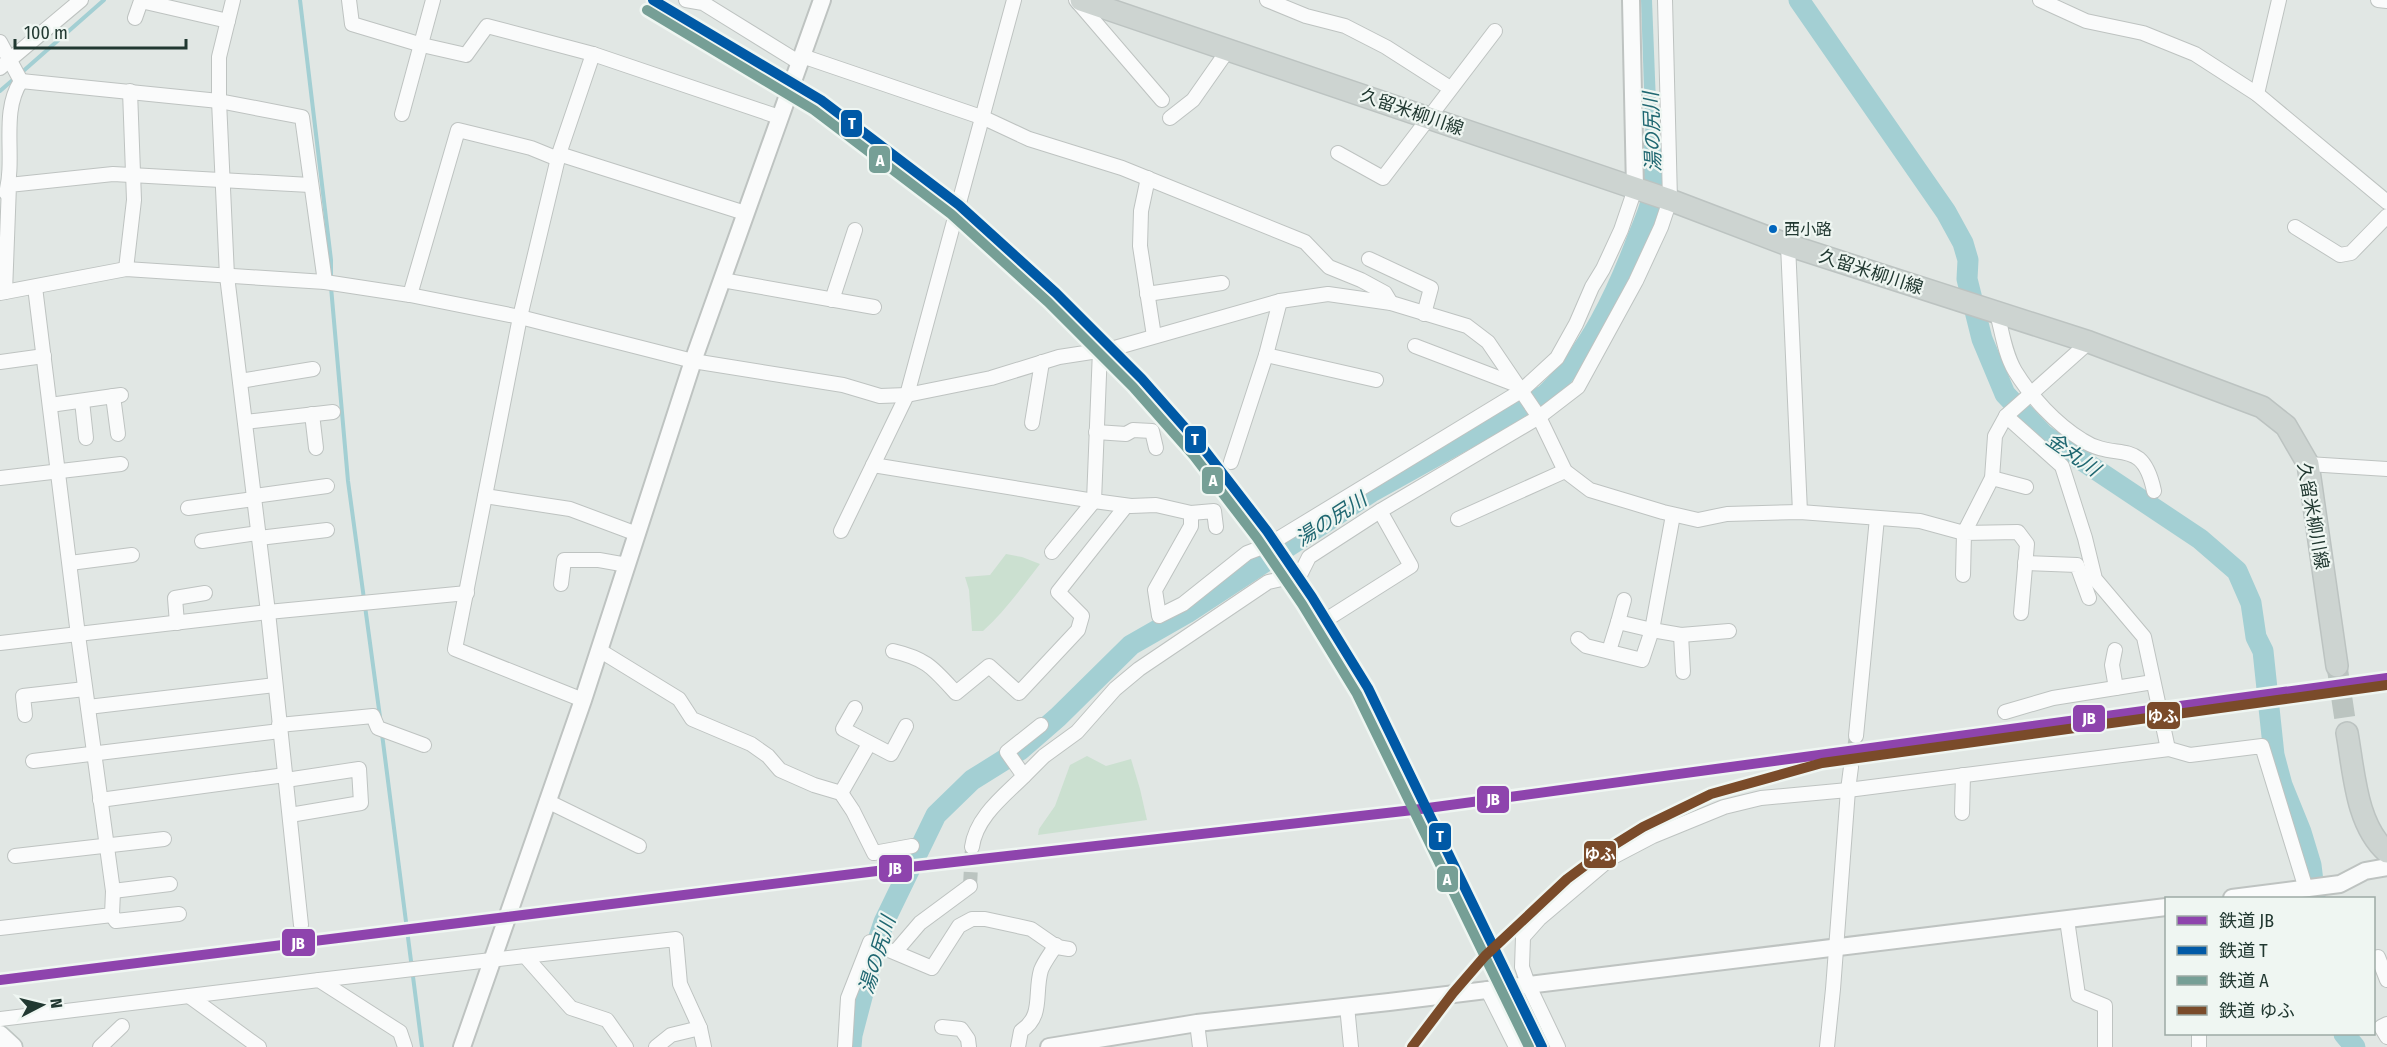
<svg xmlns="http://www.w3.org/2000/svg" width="2387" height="1047" font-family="'Fira Sans Condensed','Noto Sans JP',sans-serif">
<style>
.green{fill:#cbe0d0}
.water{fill:#a3cfd3}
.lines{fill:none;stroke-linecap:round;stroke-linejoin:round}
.stream{stroke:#a3cfd3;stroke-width:4}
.river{stroke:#a3cfd3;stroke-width:21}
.minor-tunnel{stroke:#bbc4c0;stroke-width:14;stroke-dasharray:14 7;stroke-linecap:butt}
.primary-tunnel{stroke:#bbc4c0;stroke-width:21;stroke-dasharray:21 10;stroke-linecap:butt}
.minor-casing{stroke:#bec3c1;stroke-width:16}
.tertiary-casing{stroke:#bec3c1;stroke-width:20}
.secondary-casing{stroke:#bec5c2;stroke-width:21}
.primary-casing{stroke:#bcc3c1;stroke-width:24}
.minor{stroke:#fafbfb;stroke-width:14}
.tertiary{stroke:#fafbfb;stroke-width:16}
.secondary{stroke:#fafbfb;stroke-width:18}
.primary{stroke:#cdd4d1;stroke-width:21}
.rail-1-casing{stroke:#eff6f2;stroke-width:15}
.rail-2-casing{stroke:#eff6f2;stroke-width:15}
.rail-3-casing{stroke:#eff6f2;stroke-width:15}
.rail-4-casing{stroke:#eff6f2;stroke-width:15}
.rail-1{stroke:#8e44ad;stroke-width:10}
.rail-2{stroke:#0059a6;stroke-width:10}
.rail-3{stroke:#769f96;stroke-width:10}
.rail-4{stroke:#7a4b2a;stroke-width:10}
.bus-dot{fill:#0065bd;stroke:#eff6f2;stroke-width:2}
.labels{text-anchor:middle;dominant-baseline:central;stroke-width:4.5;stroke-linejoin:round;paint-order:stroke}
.bus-label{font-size:16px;fill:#213831;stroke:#eff6f2;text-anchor:start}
.street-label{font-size:18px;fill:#213831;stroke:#eff6f2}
.water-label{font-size:20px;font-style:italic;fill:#1f6771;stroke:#eff6f2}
.line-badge{stroke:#eff6f2;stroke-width:2}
.badge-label{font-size:16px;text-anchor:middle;font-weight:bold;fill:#fff}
</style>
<rect width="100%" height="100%" fill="#e1e7e4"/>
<g class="green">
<path d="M 1006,554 L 1022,557 L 1040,564 C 1022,587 1005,611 983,631 L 972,631 L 969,590 L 965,577 L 990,575 Z"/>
<polygon points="1087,756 1106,766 1131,759 1140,789 1147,820 1038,835 1039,829 1055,806 1070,765"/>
</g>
<polygon class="water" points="1641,0 1652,0 1659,181 1647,178"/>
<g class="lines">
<g class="stream">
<polyline points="300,0 331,260 331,279"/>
<polyline points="21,73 104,0"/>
<polyline points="0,91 15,78"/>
<polyline points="331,287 348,481 364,599"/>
<polyline points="365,606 380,717"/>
<polyline points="382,734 422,1047"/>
</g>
<g class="river">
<polyline points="1799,0 1946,212 1963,243 1968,260 1967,279 1982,339 2005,394 2044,435 2200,539 2237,571 2251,603 2256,637 2263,651 2274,755 2282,785 2301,832 2311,865 2315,898"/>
<polyline points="2344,1034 2355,1047"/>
<path d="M 851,1047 L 852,1035 L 873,955 L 884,922 L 936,815 L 972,780 L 1020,750 L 1058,717 L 1131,645 L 1187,613 L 1373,491 L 1545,395 C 1589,353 1617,293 1638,237 C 1645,220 1653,202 1654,184 C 1655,173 1653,162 1653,151"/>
</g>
<g class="minor-tunnel">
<polyline points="1851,767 1856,736"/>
<polyline points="970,886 972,847"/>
</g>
<polyline class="primary-tunnel" points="2337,666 2347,733"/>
<defs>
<g id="minor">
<polyline points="233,0 219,57 219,101 227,276 268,612 301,925"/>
<polyline points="349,0 352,24 422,45 466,55 487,26 593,54 779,117"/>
<polyline points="686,0 703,3 800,63"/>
<polyline points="1076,0 1162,100"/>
<polyline points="1267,0 1306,16 1345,26 1386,47 1450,88"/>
<polyline points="2040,0 2086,21 2143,33 2195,54 2257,94 2387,202"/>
<polyline points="2378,0 2387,1"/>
<polyline points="135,18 141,1 228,21"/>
<polyline points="0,42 21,81"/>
<polyline points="802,56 984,118 1029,139 1122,168 1305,242 1329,267 1361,280 1385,293 1391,303"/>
<polyline points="0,68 81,0"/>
<polyline points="21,81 219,101 302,117 325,282"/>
<polyline points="2257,94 2279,0"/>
<polyline points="402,114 433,0"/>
<polyline points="1170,118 1193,100 1228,50"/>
<polyline points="1338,153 1383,178 1495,31"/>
<polyline points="559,154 745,213"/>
<polyline points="1148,178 1141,211 1140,246 1154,336"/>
<path d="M 6,193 C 16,157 0,113 21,81"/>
<polyline points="2295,227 2340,255 2351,253 2387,216"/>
<polyline points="1788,245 1800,512"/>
<polyline points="1369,259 1431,288 1424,314"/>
<polyline points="126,269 134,200 130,91"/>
<polyline points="722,280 874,307"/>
<polyline points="5,292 9,185 113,174 310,185"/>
<polyline points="0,293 126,269 325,282 410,295 520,317 693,361 843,385 880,396 907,395 991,378 1059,357 1111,349 1280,301 1328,294 1391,303 1467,326 1488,342 1539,417 1565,471 1590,490 1663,512 1698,520 1727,514 1800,512 1920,521 1964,533 1992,478 1995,436 2006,416 2089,342"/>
<polyline points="1147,294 1222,283"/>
<polyline points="410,295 458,130 531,148 558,159"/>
<polyline points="832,300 855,230"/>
<path d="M 1997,313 C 2002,332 2005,354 2015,371 C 2031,397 2056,424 2082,440 C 2117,463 2142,435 2154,491"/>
<polyline points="1415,346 1517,385"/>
<polyline points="1266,355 1376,380"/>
<polyline points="0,362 44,356"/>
<polyline points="240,381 313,369"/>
<polyline points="113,396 118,434"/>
<polyline points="82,401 86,438"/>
<polyline points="50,405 121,395"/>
<polyline points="312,414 316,448"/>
<polyline points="2006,416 2062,466 2085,538 2095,579 2144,637 2168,749"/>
<polyline points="245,422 333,412"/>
<polyline points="1032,423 1042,362"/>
<polyline points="1096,432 1126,434 1133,430 1152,431 1156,448"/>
<polyline points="1231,462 1266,355 1280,301"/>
<polyline points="2308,464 2387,469"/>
<polyline points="873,465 1094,501 1131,506 1156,505 1191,513 1214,511 1216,527"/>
<polyline points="0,478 121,464"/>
<polyline points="1992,478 2026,487"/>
<polyline points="254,496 327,486"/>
<polyline points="485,496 570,509 637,534"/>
<polyline points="188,508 254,499"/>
<polyline points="1191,513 1191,526 1155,590 1159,616 1183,604 1247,553 1268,545 1521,391 1557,358 1576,324 1592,287 1603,269 1621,230 1635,189"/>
<polyline points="1673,515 1652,630 1681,635 1729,631"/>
<polyline points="1458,519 1565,471"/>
<polyline points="841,531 907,395 1014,0"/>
<polyline points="259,538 327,530"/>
<polyline points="202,541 258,533"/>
<polyline points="1052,552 1094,501 1100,350"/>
<polyline points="70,563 132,555"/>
<polyline points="2025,563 2077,565 2089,598"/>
<polyline points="1963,575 1964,533 2018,532 2027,544 2021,613"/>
<polyline points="561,584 564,560 599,560 627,565"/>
<polyline points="1332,616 1411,566 1380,511"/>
<polyline points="177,623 175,598 205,593"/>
<polyline points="1681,635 1683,672"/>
<polyline points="1578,639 1586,646 1642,660 1652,630 1618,622 1624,600"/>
<polyline points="0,643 268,612 467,593"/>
<polyline points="599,650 679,699 692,719 751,744 768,756 780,770 814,785 841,793 869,744"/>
<polyline points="2115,650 2112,665 2116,688"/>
<path d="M 893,651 C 927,659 933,668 956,693 L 989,666 L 1019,693 L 1078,630 L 1082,616 L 1058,592 L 1126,506"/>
<polyline points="1609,651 1618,622"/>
<polyline points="583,700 455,649 520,317 559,154 593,54"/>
<polyline points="88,707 275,685"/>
<polyline points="855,708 843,729 891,754 906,726"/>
<polyline points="2005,712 2053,698 2153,682"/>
<polyline points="25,715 23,696 85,689"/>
<polyline points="279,725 373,716 378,728 424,745"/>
<polyline points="1856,736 1877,518"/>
<polyline points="33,761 280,731"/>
<polyline points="1024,776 1044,756 1077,732 1115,689 1139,669 1268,582 1300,575 1309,557 1380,511 1539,417 1578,387 1636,281 1661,227 1670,200 1665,0"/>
<polyline points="286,780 359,769 361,803 290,815"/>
<polyline points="841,793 853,811 874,853 912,846"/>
<polyline points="100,800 285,775"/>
<polyline points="547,801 639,846"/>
<polyline points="1962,813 1963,775"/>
<path d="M 972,847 C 976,817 1004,796 1024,776 L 1007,752 L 1041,725"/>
<polyline points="15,856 164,839"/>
<polyline points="113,891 170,884"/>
<polyline points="112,915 116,921 179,914"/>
<polyline points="2067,920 2078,995 2105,1006 2105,1047"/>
<polyline points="0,928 112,915 113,891 78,635 35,287"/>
<polyline points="896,951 920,923 970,886"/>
<polyline points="525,956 676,939 680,984 700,1028 704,1047"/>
<polyline points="2378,957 2387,980"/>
<polyline points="319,980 525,956 571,1008 607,1020 626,1047"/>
<polyline points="1487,989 1516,1047"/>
<polyline points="1347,1006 1351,1047"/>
<polyline points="0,1019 189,996"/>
<polyline points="1197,1023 1200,1047"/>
<polyline points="2387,1024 2381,1027 2387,1037"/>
<polyline points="942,1027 961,1029 968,1039 969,1047"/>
<polyline points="100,1047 122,1026"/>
<polyline points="259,1047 189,996 319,980 400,1032 405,1047"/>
<polyline points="656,1047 671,1035 700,1028"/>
<polyline points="845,1047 848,998 870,942 932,968 959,926 972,919 985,919 1031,929 1057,947 1069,949"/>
<path d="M 1018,1047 L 1021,1031 C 1044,1016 1034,994 1041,970 C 1044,962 1051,953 1056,945"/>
<polyline points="1558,1047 1528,984 1522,967 1523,937 1539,919 1611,858 1653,836 1724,807 1761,798 1848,790 2169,749 2190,755 2262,746 2306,889"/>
<polyline points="1827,1047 1833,989 1848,790 1851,767"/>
<polyline points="2199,1047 2199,1034"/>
</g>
<g id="tertiary">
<polyline points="1631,0 1635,189"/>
<polyline points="2232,898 2340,884 2365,871 2387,867"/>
<polyline points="462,1047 583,700 693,361 822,0"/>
<polyline points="1049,1047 1197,1023 1389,1002 2166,907"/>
</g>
<polyline id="secondary" points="0,1035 13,1047"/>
<g id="primary">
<polyline points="1081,0 1670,200 1788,245 2089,342 2262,407 2286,426 2308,464 2337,666"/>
<path d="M 2347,733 C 2354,772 2356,825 2387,852"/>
</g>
</defs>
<use href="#minor" class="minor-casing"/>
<use href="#tertiary" class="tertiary-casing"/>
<use href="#secondary" class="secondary-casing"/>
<use href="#primary" class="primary-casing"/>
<use href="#minor" class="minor"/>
<use href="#tertiary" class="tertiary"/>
<use href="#secondary" class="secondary"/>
<use href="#primary" class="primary"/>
<defs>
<polyline id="rail-1" points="0,980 901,868 1413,810 2387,678"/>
<polyline id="rail-2" points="653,0 821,100 959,205 1056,293 1142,379 1203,448 1267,531 1312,597 1368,688 1542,1047"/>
<polyline id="rail-3" points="647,10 814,110 951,214 1048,302 1133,387 1194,456 1257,538 1302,604 1357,694 1529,1047"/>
<polyline id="rail-4" points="1412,1047 1453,993 1485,956 1567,879 1606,850 1643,827 1711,794 1822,763 2387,685"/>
</defs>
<use href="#rail-1" class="rail-1-casing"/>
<use href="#rail-2" class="rail-2-casing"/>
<use href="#rail-3" class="rail-3-casing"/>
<use href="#rail-4" class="rail-4-casing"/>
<use href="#rail-1" class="rail-1"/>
<use href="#rail-2" class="rail-2"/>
<use href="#rail-3" class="rail-3"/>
<use href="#rail-4" class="rail-4"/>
</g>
<circle class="bus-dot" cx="1773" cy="229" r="5"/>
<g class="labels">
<g class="bus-label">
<text x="1784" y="229">西小路</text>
</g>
<g class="street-label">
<text transform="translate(1412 112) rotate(19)">久留米柳川線</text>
<text transform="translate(1871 272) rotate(18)">久留米柳川線</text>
<text transform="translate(2313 516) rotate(80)">久留米柳川線</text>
</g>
<g class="water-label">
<text transform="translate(1652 132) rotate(-92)">湯の尻川</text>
<text transform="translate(2073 454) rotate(35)">金丸川</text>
<text transform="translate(1331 519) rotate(-33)">湯の尻川</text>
<text transform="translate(877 955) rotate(-73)">湯の尻川</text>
</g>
</g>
<g class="line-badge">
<rect x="840" y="109" width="23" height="29" rx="6" fill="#0059a6"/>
<rect x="868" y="145" width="23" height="29" rx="6" fill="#769f96"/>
<rect x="1184" y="425" width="23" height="29" rx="6" fill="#0059a6"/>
<rect x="1201" y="466" width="23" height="29" rx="6" fill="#769f96"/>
<rect x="2146" y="701" width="35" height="29" rx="6" fill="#7a4b2a"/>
<rect x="2072" y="704" width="34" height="29" rx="6" fill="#8e44ad"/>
<rect x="1476" y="785" width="34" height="29" rx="6" fill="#8e44ad"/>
<rect x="1428" y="822" width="24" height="29" rx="6" fill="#0059a6"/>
<rect x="1583" y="840" width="34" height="29" rx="6" fill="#7a4b2a"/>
<rect x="878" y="854" width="35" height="29" rx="6" fill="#8e44ad"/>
<rect x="1436" y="865" width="23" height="28" rx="6" fill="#769f96"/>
<rect x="281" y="928" width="35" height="29" rx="6" fill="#8e44ad"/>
</g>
<g class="badge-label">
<text x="852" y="129">T</text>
<text x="880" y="166">A</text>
<text x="1195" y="445">T</text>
<text x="1213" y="486">A</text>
<text x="2163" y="722">ゆふ</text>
<text x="2089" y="724">JB</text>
<text x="1493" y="805">JB</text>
<text x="1440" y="842">T</text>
<text x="1600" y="860">ゆふ</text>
<text x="895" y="874">JB</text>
<text x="1447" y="885">A</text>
<text x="298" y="949">JB</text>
</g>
<rect x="2165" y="897" width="210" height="138" fill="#eff6f2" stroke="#9daaa5" stroke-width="1.5"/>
<rect x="2177" y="916" width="30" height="9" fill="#8e44ad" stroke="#9daaa5" stroke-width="1.5"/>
<text x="2219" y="927" font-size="18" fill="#213831">鉄道 JB</text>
<rect x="2177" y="946" width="30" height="9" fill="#0059a6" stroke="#9daaa5" stroke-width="1.5"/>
<text x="2219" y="957" font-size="18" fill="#213831">鉄道 T</text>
<rect x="2177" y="976" width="30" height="9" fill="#769f96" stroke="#9daaa5" stroke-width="1.5"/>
<text x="2219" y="987" font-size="18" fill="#213831">鉄道 A</text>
<rect x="2177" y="1006" width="30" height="9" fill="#7a4b2a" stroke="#9daaa5" stroke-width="1.5"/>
<text x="2219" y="1017" font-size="18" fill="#213831">鉄道 ゆふ</text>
<g transform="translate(42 1005) rotate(83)" stroke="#eff6f2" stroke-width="4.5" paint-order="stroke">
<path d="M0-4.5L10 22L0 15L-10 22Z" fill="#213831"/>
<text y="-9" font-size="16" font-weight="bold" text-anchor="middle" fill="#213831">N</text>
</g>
<path d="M15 39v9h171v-9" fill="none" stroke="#213831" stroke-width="3"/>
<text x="24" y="39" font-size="18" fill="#213831" stroke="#eff6f2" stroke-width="4.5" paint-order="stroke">100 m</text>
</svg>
